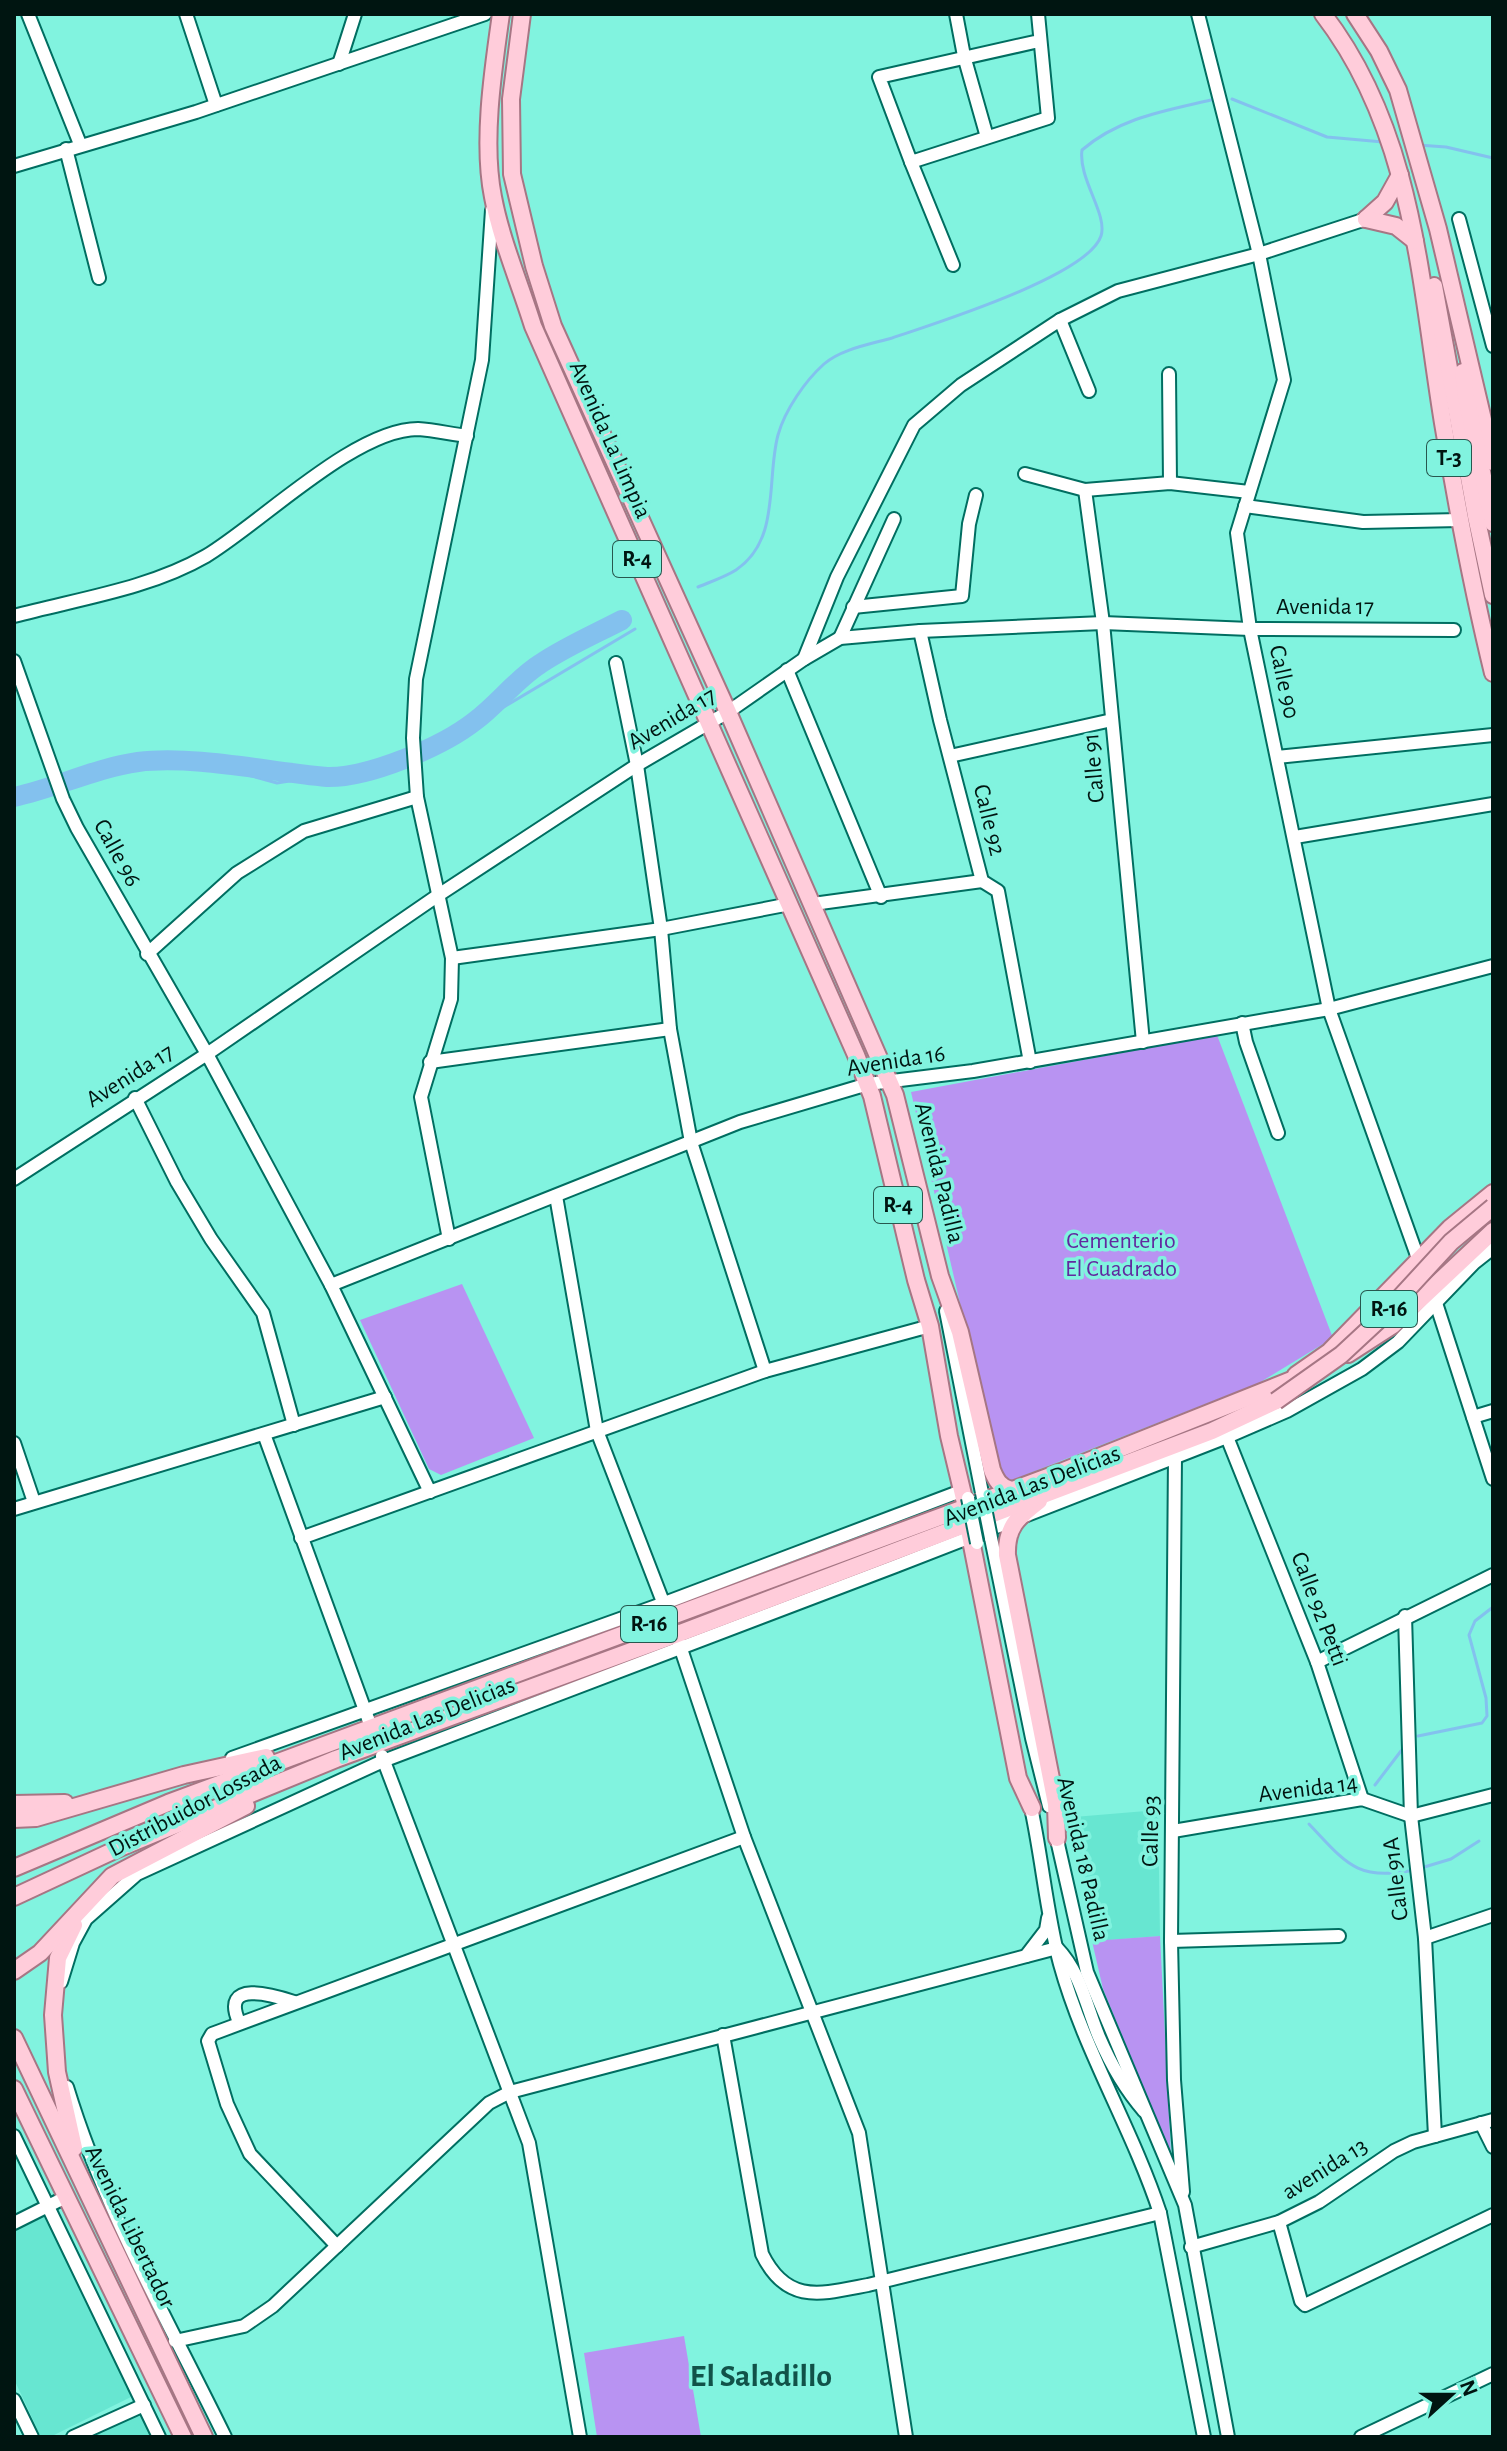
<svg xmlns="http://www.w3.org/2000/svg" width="1507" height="2451" font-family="'Alegreya Sans',sans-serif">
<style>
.built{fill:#67e6d1}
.green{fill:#b893f2}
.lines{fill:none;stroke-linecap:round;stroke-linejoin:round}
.stream{stroke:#83c1ee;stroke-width:3}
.river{stroke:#83c1ee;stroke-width:20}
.minor-casing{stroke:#006e61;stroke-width:16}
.major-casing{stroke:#a67684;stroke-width:20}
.minor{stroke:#fff;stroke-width:12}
.major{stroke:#ffccda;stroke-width:16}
.minor-bridge-casing{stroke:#006e61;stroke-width:16;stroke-linecap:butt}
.major-bridge-casing{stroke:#a67684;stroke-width:20;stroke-linecap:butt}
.minor-bridge{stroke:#fff;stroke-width:12}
.major-bridge{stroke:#ffccda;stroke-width:16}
.labels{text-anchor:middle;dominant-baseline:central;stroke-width:7;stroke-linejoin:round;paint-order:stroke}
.shield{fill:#81f3df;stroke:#27584f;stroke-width:2}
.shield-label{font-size:22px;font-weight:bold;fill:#001511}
.street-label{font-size:24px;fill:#001511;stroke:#81f3df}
.park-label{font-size:24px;fill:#62289f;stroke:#81f3df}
.district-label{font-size:32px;font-weight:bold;fill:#115249;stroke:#81f3df}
</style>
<rect width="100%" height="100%" fill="#81f3df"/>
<g class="built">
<polygon points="1158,1810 1160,1936 1097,1941 1074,1817"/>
<polygon points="45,2215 135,2395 50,2437 41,2437 14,2379 14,2230"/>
<polygon points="141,2412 153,2437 89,2437"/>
</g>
<g class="green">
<polygon points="1217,1035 1333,1338 1259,1383 1002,1484 911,1092"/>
<polygon points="462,1284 534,1438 441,1475 429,1469 360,1320"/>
<polygon points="1160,1936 1171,2156 1103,1989 1092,1941"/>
<polygon points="684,2336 701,2437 597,2437 584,2353"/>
</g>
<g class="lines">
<g class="stream">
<polyline points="1232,99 1327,137 1383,142"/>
<polyline points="1418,145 1446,147 1493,158"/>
<path d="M 698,587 C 710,582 725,577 736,570 C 781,540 766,479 778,435 C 785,410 805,381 824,364 C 841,349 871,344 892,338 C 933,324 1088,276 1101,236 C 1108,214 1078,179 1082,150 C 1119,118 1164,111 1211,100"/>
<polyline points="418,758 635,629"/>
<polyline points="62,786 169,753 277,783 411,761"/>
<polyline points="14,800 54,788"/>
<polyline points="1418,1736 1482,1723 1487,1716 1486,1698 1469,1635 1475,1621 1493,1607"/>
<polyline points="1375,1785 1404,1747"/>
<path d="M 1309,1824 C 1346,1863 1357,1882 1414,1870"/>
<polyline points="1421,1868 1451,1859 1479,1841"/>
</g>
<path class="river" d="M 14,797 C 56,788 95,768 138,762 C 194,755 269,772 327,777 C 368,778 442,747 475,721 C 498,704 515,680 540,664 C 565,647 595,634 622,620"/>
<defs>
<g id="minor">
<polyline points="28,14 80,144"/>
<polyline points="186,14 216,105"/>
<polyline points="956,14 964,56 987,137"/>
<polyline points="1038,14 1048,118 911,162 879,77 1039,41"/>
<polyline points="1198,14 1259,254 1284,380 1237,533 1250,629 1329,1009 1419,1261"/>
<polyline points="339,64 355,14"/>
<polyline points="66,149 99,278"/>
<polyline points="911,162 953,265"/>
<polyline points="14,166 196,112 485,14"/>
<polyline points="1459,219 1493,346"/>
<polyline points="1060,320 1089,391"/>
<polyline points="1169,374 1170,483"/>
<polyline points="1025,474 1085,490 1170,483 1249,492"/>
<polyline points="1085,490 1103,623 1143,1042"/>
<polyline points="1245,506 1363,522 1460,520"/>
<polyline points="853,607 962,596 969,524 976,495"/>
<path d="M 14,616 C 77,599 149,589 206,556 C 261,523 355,429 418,429 C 434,430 451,434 467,436"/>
<polyline points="920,631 940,720 982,881 998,891 1030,1062"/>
<polyline points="840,638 894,519"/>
<polyline points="804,659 837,577 914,425 961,385 1060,320 1118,291 1259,254 1366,219"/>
<polyline points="14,661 63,799 77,828 207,1054 331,1285 430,1492"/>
<polyline points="616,663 637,765 661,929 670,1029 691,1142 765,1371"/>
<polyline points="787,670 881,897"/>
<polyline points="950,756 1112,720"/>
<polyline points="1277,757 1493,735"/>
<polyline points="1295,837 1493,804"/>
<polyline points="813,904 982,881"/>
<polyline points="147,954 237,873 304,831 417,797"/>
<polyline points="452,958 661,929 790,904"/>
<polyline points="1242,1023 1246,1042 1278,1133"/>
<polyline points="430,1062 670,1029"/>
<polyline points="135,1098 177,1182 211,1239 263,1313 294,1425"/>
<polyline points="14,1179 207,1054 437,896 637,765 728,712 804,659 840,638 920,631 1103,623 1250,629 1454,630"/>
<polyline points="556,1196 597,1431 680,1646 744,1837 859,2133 906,2437"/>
<polyline points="449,1239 421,1097 451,999 452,958 417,797 413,738 416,679 482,360 492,210"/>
<polyline points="331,1285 740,1122 868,1084 973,1071 1329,1009 1493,966"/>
<polyline points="1436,1303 1493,1479"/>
<polyline points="946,1311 982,1493"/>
<polyline points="1473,1417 1493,1411"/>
<polyline points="264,1434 374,1735"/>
<polyline points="1227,1437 1317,1662 1362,1799"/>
<polyline points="14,1443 34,1502"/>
<polyline points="1175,1456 1171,1941 1174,2080 1183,2192"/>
<polyline points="14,1509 385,1397"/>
<polyline points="301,1538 765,1371 930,1326 932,1331"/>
<polyline points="991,1538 1032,1738 1049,1806"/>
<polyline points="1405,1616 1411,1816 1425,1938 1435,2136"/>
<polyline points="1317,1662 1493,1575"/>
<polyline points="382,1756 529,2143 580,2437"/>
<polyline points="232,1758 662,1604 961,1491"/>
<path d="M 1030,1803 C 1042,1856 1046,1912 1060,1964 C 1084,2051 1132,2128 1160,2213 L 1204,2437"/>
<polyline points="1055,1831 1087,1972 1185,2205 1228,2437"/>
<polyline points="1173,1831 1362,1799 1411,1816 1493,1795"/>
<polyline points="1425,1938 1493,1915"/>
<polyline points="1171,1941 1339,1936"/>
<polyline points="1026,1956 1046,1930 1048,1918"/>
<polyline points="61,1982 73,1943 86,1919 137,1874 383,1761 896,1566 1227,1437 1287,1411 1362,1369 1398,1342 1474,1263 1493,1248"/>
<path d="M 239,2022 C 220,1979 273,1995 294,2002"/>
<path d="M 723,2035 L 762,2254 C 787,2305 821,2294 868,2285 L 1160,2213"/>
<path d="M 67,2087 C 105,2212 168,2320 225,2437"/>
<polyline points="1481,2123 1493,2147"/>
<polyline points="14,2136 159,2437"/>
<polyline points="1279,2222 1301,2301 1305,2305 1493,2215"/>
<polyline points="14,2223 66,2197"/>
<polyline points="337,2246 250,2154 227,2104 208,2041 212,2034 744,1837"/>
<polyline points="1191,2247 1279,2222 1319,2202 1394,2151 1413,2142 1493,2120"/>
<path d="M 175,2341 L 244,2326 L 273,2306 L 489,2103 L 510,2092 L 1057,1948 C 1081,1973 1086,2006 1099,2037 C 1111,2065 1124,2088 1144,2111"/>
<polyline points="14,2400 32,2437"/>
<polyline points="73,2437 144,2405"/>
<polyline points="1361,2437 1493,2374"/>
</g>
<g id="major">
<path d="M 501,14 C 493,70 482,142 493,197 C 501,240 520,284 533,326 L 856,1055 L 872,1096 L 916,1280 L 930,1326 L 949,1436 L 966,1507"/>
<path d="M 522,14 L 511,99 L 512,174 L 534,266 L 553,326 L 728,712 L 895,1095 L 940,1276 L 960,1332 L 992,1470 C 996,1480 1000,1487 1011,1490"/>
<path d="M 1323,14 C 1414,132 1420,282 1443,423 C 1457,507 1473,591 1493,673"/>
<polyline points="1355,14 1379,51 1398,90 1438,229 1493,462"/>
<polyline points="1366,219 1385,202 1400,175"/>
<polyline points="1366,219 1396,226 1415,241"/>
<polyline points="1434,286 1476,516 1493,595"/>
<polyline points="1463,372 1466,397 1493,523"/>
<polyline points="1348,1354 1393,1325 1493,1231"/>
<polyline points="1296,1375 1329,1352 1450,1228 1493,1193"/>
<path d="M 1039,1501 C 1017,1518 1006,1527 1007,1555 L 1056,1804 L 1057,1838"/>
<polyline points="969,1530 1018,1778 1032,1808"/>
<polyline points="14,1804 65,1803"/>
<polyline points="14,1819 36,1818 184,1775 266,1757"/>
<polyline points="14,1868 168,1803 1061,1472 1309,1373"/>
<polyline points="14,1897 117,1849 336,1759 675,1635 1051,1492 1212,1431 1276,1401"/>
<polyline points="74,1925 58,1958 53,2015 57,2072 74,2148"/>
<polyline points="14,1971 40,1953 112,1876 246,1806"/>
<polyline points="14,2038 204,2437"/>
<polyline points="14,2089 183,2437"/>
</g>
</defs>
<use href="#minor" class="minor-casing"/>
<use href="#major" class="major-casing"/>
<use href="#minor" class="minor"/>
<use href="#major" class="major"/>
<defs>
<g id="minor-bridge">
<polyline points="982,1493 991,1538"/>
<polyline points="968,1498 977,1543"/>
</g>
<polyline id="major-bridge" points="1276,1401 1341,1355 1383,1316 1451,1242 1493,1207"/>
</defs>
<use href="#minor-bridge" class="minor-bridge-casing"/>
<use href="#major-bridge" class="major-bridge-casing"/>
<use href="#minor-bridge" class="minor-bridge"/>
<use href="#major-bridge" class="major-bridge"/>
</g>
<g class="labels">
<g class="shield">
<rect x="1427" y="440" width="44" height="36" rx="6"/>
<rect x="613" y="541" width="48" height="36" rx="6"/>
<rect x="874" y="1187" width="48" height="36" rx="6"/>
<rect x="1361" y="1291" width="56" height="36" rx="6"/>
<rect x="621" y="1606" width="56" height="36" rx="6"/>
</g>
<g class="shield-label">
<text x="1449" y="458">T-3</text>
<text x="637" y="559">R-4</text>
<text x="898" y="1205">R-4</text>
<text x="1389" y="1309">R-16</text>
<text x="649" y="1624">R-16</text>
</g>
<g class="street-label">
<text transform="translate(610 440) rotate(66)">Avenida La Limpia</text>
<text x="1325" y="607">Avenida 17</text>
<text transform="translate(1284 682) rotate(78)">Calle 90</text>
<text transform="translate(672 719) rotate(-31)">Avenida 17</text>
<text transform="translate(1094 768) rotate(-95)">Calle 91</text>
<text transform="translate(989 820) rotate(76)">Calle 92</text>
<text transform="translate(117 853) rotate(61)">Calle 96</text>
<text transform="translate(896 1061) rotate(-9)">Avenida 16</text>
<text transform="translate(130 1076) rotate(-32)">Avenida 17</text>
<text transform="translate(939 1173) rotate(76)">Avenida Padilla</text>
<text transform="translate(1032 1486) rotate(-21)">Avenida Las Delicias</text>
<text transform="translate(1319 1609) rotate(69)">Calle 92 Petti</text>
<text transform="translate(427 1719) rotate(-22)">Avenida Las Delicias</text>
<text transform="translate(1308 1789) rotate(-7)">Avenida 14</text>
<text transform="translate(195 1806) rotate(-28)">Distribuidor Lossada</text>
<text transform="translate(1151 1831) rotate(-89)">Calle 93</text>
<text transform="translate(1083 1859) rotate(77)">Avenida 18 Padilla</text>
<text transform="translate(1396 1879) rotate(-97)">Calle 91A</text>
<text transform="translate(1325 2169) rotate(-32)">avenida 13</text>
<text transform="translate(130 2227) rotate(64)">Avenida Libertador</text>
</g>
<g class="park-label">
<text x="1121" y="1241">Cementerio<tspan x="1121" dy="28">El Cuadrado</tspan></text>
</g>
<g class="district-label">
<text x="761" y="2376">El Saladillo</text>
</g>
</g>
<rect width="1507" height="2451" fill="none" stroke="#001511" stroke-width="32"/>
<g transform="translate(1451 2395) rotate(69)" stroke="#81f3df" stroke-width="6" paint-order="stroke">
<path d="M0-6L14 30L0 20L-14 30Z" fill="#001511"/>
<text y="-12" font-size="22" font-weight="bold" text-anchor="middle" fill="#001511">N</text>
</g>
</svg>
